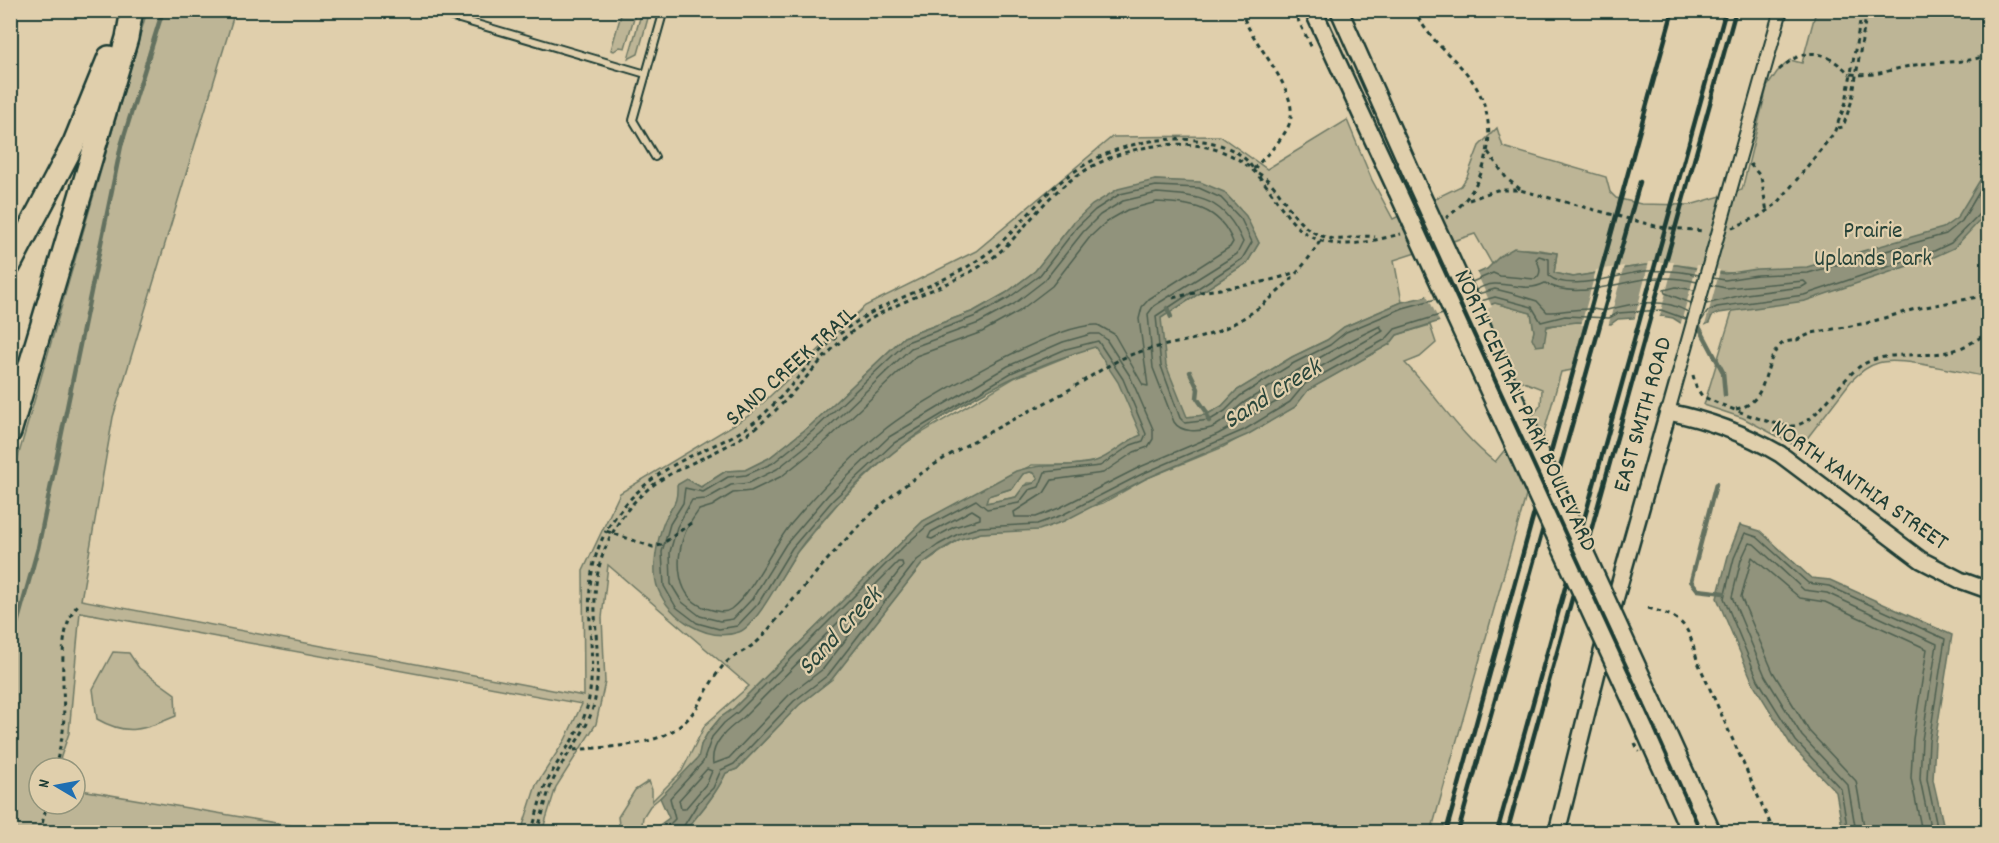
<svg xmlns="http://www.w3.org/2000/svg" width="1999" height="843" font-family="Dekko,sans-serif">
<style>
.green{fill:#bdb596;stroke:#6e7965;stroke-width:1.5;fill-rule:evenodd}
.water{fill:#91937b;stroke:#63715f;stroke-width:1.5;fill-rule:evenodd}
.pier{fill:#e0cfac}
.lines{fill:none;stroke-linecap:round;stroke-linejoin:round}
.shore{stroke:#4d5f50;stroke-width:1.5}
.stream{stroke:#63715f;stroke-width:4.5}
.service-casing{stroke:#1f3d34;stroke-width:10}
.minor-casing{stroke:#1f3d34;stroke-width:16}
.tertiary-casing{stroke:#1f3d34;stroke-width:20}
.secondary-casing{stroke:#1f3d34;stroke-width:21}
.motorway-casing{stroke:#1f3d34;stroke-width:26}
.path{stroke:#1f3d34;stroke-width:3;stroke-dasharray:4.5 4.5;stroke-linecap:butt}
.service{stroke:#e0cfac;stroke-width:6}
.minor{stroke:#e0cfac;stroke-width:12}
.tertiary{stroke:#e0cfac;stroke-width:15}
.secondary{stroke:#e0cfac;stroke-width:16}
.motorway{stroke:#e0cfac;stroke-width:21}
.rail{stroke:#1f3d34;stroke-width:4.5}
.minor-bridge-casing{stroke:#1f3d34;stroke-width:16;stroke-linecap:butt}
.secondary-bridge-casing{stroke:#1f3d34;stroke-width:21;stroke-linecap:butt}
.path-bridge{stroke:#1f3d34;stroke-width:3;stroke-dasharray:4.5 4.5;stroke-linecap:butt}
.minor-bridge{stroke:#e0cfac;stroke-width:12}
.secondary-bridge{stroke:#e0cfac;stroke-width:16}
.labels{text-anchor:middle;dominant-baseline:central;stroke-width:4.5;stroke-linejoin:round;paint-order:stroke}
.park-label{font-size:24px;fill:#274339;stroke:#e0cfac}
.street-label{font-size:24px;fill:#1f3d34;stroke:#e0cfac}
.water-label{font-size:26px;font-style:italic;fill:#2a463b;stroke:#e0cfac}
</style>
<rect width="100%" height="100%" fill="#e0cfac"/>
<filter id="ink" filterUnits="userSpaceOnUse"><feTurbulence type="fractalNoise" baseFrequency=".0167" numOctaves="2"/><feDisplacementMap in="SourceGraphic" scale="12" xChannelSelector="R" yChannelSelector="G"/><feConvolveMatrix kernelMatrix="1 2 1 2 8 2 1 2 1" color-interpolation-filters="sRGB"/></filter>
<g filter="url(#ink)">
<g class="green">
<path d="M 147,11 L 235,11 L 113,417 L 81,600 L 584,696 L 583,571 L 620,493 L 750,415 L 865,306 L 976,251 L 1112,137 L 1220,136 L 1267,169 L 1347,120 L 1372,180 L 1393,219 L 1461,186 L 1467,177 L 1479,146 L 1497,128 L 1503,147 L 1606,177 L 1610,192 L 1616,198 L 1641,204 L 1690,205 L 1742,190 L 1767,87 L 1777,72 L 1790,60 L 1802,63 L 1816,11 L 1988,11 L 1988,377 C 1962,373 1901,356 1878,363 C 1867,366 1859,373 1851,381 L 1802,445 L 1792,444 L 1743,418 L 1704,405 L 1744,272 C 1717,276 1701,266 1675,265 C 1641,264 1607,271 1574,277 L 1554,273 L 1557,253 C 1532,248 1511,244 1492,264 L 1475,234 L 1394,260 L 1402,302 L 1344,327 L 1327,340 L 1292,357 L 1236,391 L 1222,406 L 1206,415 L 1186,417 L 1098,461 L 1072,465 L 1032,465 L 923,521 L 734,708 L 720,718 L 707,734 L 701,745 L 699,758 L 673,787 L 650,806 L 643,817 L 641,832 L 620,832 L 618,817 L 635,790 L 649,781 L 652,790 L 652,801 L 682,771 L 705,725 L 749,686 L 608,565 L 602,618 L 605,682 L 596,724 L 556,787 L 542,832 L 521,832 L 536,785 L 565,740 L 582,704 L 80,612 L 69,733 L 57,768 L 39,768 L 39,804 L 75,804 L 75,789 L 329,832 L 11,832 L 11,481 ZM 1155,180 C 1215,183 1231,186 1259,243 L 1247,263 L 1161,318 L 1014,378 L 898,447 L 838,503 L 797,552 L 762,608 L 665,521 L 678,501 L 726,471 L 745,470 L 769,458 L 811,425 L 904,337 L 974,311 L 1006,293 L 1035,271 L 1073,223 Z"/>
<polygon points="622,11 636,11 625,48 620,47 614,51 611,50"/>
<polygon points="642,11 650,11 638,54 628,59"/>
<path d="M 1495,303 L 1531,313 L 1534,331 L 1565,322 L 1585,322 L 1572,370 L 1561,372 L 1431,832 L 684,832 C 699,814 716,795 726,773 L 737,769 L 799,705 L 832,679 L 922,564 L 960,539 L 981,533 L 1009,531 L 1103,503 L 1145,479 L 1223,447 L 1295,407 L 1308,390 L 1390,344 L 1397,335 L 1430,325 L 1436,343 L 1420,357 L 1405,363 C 1437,396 1459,434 1495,462 L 1541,405 L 1542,389 L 1511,377 L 1481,308 Z"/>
<polygon points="1030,472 1035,473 1038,478 1034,483 1028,483 1016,497 986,503 988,496 1013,488 1022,474"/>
<path d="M 113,652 L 129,653 L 139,668 L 175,694 L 176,716 C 145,729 128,737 97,719 L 93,689 Z"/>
</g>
<g class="water">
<path d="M 1988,167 L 1988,212 L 1954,248 L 1934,257 L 1805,301 L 1719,313 L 1712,316 L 1709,323 L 1693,331 L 1673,318 L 1662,316 L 1618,319 L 1611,324 L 1577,322 L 1547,326 L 1544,345 L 1536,346 L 1532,338 L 1534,331 L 1531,313 L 1495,303 L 1397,335 L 1390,344 L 1308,390 L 1295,407 L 1247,435 L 1145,479 L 1064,521 L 1039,530 L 981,533 L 960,539 L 941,550 L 922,564 L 832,679 L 799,705 L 737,769 L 726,773 C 716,794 699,814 684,832 L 650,832 L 669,818 L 660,798 L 698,758 L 701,745 L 707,734 L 720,718 L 734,708 L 923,521 L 1016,471 C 1042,462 1070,469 1096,461 C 1112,456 1124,441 1141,435 L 1118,382 L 1095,347 C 1000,374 906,432 838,503 C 824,518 809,535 797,552 C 784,570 758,625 739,632 C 707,643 670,618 658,589 C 651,570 657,540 664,522 C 671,505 678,506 677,485 L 687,479 L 701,487 L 726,471 L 745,470 L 769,458 L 811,425 L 904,337 L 974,311 L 1006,293 L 1035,271 L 1073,223 L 1092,205 L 1118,189 L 1155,180 L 1200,182 L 1224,192 L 1246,216 L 1259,243 L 1247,263 L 1161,318 L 1166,365 L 1187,417 L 1206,415 L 1222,406 L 1236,391 L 1292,357 L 1327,340 L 1344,327 L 1402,302 L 1424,297 L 1487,269 L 1500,256 L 1514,248 L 1557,253 L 1554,273 L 1573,277 L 1645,265 L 1677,265 L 1725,274 L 1757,269 L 1807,267 L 1943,228 L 1957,218 ZM 1030,472 L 1034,473 L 1038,478 L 1034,483 L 1024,486 L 1016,497 L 986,503 L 988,496 L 1013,488 L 1023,474 Z"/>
<polygon points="1740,525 1760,531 1811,578 1830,580 1952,635 1935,742 1933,780 1945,832 1843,832 1836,792 1791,745 1753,683 1717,598 1728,556"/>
</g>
<g class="pier">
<polygon points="1649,262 1674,262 1659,319 1634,321"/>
<polygon points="1697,265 1720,270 1704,329 1692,334 1680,326"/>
<polygon points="1624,266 1608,327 1581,325 1596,270"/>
<polygon points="1476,271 1492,307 1441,325 1426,293"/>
</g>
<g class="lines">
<g class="shore">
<path d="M 1157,193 C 1201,196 1224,198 1243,242 L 1237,254 L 1154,306 L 1148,314 L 1153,368 L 1174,422 C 1181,433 1199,432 1211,428 C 1227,422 1234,408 1248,400 C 1291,374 1334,348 1380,326 L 1383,331 L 1301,378 L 1285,397 L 1218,434 L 1140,467 L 1059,508 L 1036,517 L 1015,517 L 1014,512 L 1044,493 L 1052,480 L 1103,473 L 1134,452 L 1148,447 L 1153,439 L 1153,429 L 1130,376 L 1106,339 L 1099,334 L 1091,334 L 1063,342 L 1008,366 L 889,437 L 828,495 L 786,544 L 752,599 L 733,619 L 720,621 L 700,616 L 682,602 L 671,584 L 670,552 L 677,527 L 692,500 L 706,499 L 731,485 L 749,483 L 777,469 L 820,435 L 911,348 L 979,323 L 1014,304 L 1045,280 L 1083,232 L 1100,215 L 1123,201 Z"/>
<path d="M 1157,202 C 1191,204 1219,206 1233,242 L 1230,247 L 1149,299 L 1142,307 L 1139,319 L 1148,386 L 1143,385 L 1114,334 L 1098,325 C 1057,322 918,402 884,430 C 849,458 819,491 791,524 C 771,548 755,590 731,609 C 724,614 716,611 709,609 C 675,600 675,559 685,533 C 688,525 694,517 699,510 L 712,506 L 733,493 L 751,491 L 782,476 L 826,441 L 916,356 L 982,332 L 1018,312 L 1052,286 L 1090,237 L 1106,222 L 1127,210 Z"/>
<polyline points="1713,278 1725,280 1757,275 1808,273 1946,234 1962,221 1988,177"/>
<path d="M 1472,282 L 1493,273 L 1500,276 L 1535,279 C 1543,274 1540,266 1536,259 L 1539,256 L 1549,259 L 1549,276 C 1569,293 1622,273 1646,271 C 1664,270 1682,271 1699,275"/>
<path d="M 1476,290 C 1501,274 1520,296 1545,283 C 1574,300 1614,283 1645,279 C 1662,277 1681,278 1697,282"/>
<path d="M 1478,294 L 1495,289 L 1511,293 L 1537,301 L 1547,312 C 1563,312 1575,308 1593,309 C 1597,310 1603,311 1607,310 C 1633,303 1663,297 1688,312"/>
<polyline points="1481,301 1495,297 1532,307 1541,322 1565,316 1609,318 1618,313 1661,310 1686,319"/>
<polyline points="1691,303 1665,293 1664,290 1676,287 1694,290"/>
<polyline points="1706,304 1746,294 1802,287 1807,284 1804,281 1726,288 1711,285"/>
<polyline points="1702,320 1708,311 1717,307 1804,295 1932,252 1951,243 1982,211 1988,209"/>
<polygon points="972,510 980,515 980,519 954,527 932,539 928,538 931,532"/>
<path d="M 898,562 L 902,562 L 903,566 L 823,669 L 789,695 L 729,758 L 713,764 C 710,743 728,729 743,718 Z"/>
<polygon points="707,769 712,771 707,783 685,809 681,809 679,800"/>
<polyline points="662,832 675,819 670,798 703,762 712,737 724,723 738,712 904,546 927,526 976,500 987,509 1019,503 1029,490 1039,487 1045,472 1100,466 1131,445 1143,441 1146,434 1123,379 1098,341 1066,349 1011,373 894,443 833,500 792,548 758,604 737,626 719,629 697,623 676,607 664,586 662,552 670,524 683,503 685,488 703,492 728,477 746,475 773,463 815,429 907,342 976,316 1010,297 1040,275 1077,227 1095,210 1120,194 1156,186 1199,188 1221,198 1241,219 1252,242 1242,259 1156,316 1161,366 1180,418 1185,423 1210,420 1225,411 1240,396 1294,363 1330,345 1346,332 1403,308 1436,299"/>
<polyline points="680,832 698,803 713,788 721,770 734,764 794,701 828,675 917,560 938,545 958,534 980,527 1037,524 1062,515 1142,474 1244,430 1290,402 1305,384 1386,339 1395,329 1443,314"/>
<polyline points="1848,832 1841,789 1796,741 1758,680 1724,598 1734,558 1745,533 1757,537 1808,583 1829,586 1945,639 1929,741 1927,779 1938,832"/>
<polyline points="1856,832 1848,785 1802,736 1765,676 1732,597 1741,560 1749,543 1754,544 1804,590 1827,593 1937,644 1922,740 1920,779 1931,832"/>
<polyline points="1865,832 1856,781 1809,731 1773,672 1741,597 1752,557 1800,598 1825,602 1927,649 1913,739 1911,778 1922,832"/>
</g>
<g class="stream">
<polyline points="1167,308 1171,317"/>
<polyline points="1697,323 1723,372 1725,395"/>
<polyline points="1190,372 1198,389 1197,398 1206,411 1209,421"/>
<polyline points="1716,484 1691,581 1698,590 1724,593"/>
<polyline points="10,649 38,548 121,146 163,10"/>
</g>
<defs>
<g id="service">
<polyline points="429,10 646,74"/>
<polyline points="459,19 461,10"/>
<polyline points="655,157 633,120 664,10"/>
</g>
<g id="minor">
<polyline points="1737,166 1781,10"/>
<polyline points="1668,412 1682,362"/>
</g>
<path id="tertiary" d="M 1557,832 L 1615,600 L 1668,412 C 1709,420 1744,433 1780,454 L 1921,560 L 1960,580 L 1988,590"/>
<g id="secondary">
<polyline points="1313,10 1397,191"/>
<polyline points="1339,10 1416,183"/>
<polyline points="1653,701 1712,832"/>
<polyline points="1645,731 1690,832"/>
</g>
<g id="motorway">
<polyline points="10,265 74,143 109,57"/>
<polyline points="10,432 127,38 132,10"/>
</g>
</defs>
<use href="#service" class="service-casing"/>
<use href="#minor" class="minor-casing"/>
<use href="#tertiary" class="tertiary-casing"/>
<use href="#secondary" class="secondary-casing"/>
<use href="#motorway" class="motorway-casing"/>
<g class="path">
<path d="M 1241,10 C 1250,44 1305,93 1288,127 C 1280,143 1265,156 1253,170"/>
<polyline points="1293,10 1312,48"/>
<path d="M 1413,10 C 1419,19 1425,29 1432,37 C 1445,53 1462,65 1473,82 C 1503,126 1488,188 1446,218"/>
<path d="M 1779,70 C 1806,45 1824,50 1850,74"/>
<path d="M 1851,74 C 1877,77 1890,69 1915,65 C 1940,61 1964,64 1988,55"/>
<polyline points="1838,128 1843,127 1852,100 1867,10"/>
<polyline points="1488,152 1507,179 1520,189"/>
<polyline points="1750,164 1761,177 1767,212"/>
<path d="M 1258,173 C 1288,190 1287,227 1328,238 C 1344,242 1359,234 1375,237"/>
<polyline points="1469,200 1497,190 1520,190 1659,227 1705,231"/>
<polyline points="1732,228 1758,217 1778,203 1834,133 1846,102 1862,10"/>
<path d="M 1173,298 C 1213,287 1255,288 1293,273"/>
<path d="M 1693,375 L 1696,387 L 1702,396 C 1718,404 1778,428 1793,426 C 1820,422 1839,379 1862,365 C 1887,350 1919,358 1947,352 C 1962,349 1976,341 1988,332"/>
<path d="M 1736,409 C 1772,402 1760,360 1784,342 L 1797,340 L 1812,333 L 1867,323 L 1915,309 L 1988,295"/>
<path d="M 691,523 L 661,545 L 653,547 L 606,531 C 625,500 649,478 681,461 C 705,448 731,440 753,423 C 788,396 810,356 846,329 C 890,296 942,287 985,255 C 1008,239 1024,218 1043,198 C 1084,155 1144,132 1203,141 C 1222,144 1244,152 1253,169"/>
<path d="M 1648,608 C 1684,618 1688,624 1697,660 L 1774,832"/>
<path d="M 574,750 C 608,746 644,748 674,730 C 698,716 705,688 722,667 C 732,654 751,650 762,637 C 812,578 858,517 922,473 C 965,443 1011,421 1056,397 C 1077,386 1096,372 1117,361 C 1144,347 1173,345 1202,337 C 1249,323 1296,282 1320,241"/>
<path d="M 55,768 C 58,756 61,744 63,731 C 67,697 53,629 79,604"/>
<polyline points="40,832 47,804"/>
<path d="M 531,832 C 538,814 540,793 550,776 C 564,749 584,730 589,698 C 599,638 575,591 606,531"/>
<path d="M 536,832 C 543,817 545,799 552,783 C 566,750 592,731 596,692 C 603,633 581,592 612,534 C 647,467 700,468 754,429 C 794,399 819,354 860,326 C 901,297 951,288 991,259 C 1016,240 1032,215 1054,194 C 1084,166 1123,148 1164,145 C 1200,141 1239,151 1262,180 C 1284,207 1293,237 1331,243 C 1353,247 1379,239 1401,234"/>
<path d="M 1980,832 C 1987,808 1981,782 1988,757"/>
</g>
<use href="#service" class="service"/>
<use href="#minor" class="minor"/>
<use href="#tertiary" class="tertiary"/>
<use href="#secondary" class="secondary"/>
<use href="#motorway" class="motorway"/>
<g class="rail">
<polyline points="1446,832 1673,10"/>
<polyline points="1458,832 1640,182"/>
<polyline points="1497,832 1726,10"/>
<polyline points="1507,832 1736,10"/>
</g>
<defs>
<polyline id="minor-bridge" points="1682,362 1737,166"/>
<g id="secondary-bridge">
<polyline points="1416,183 1653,701"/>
<polyline points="1397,191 1645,731"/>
</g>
</defs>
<use href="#minor-bridge" class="minor-bridge-casing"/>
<use href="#secondary-bridge" class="secondary-bridge-casing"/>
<polyline class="path-bridge" points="1635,743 1639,752"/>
<use href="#minor-bridge" class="minor-bridge"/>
<use href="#secondary-bridge" class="secondary-bridge"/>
</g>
</g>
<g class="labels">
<g class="park-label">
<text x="1873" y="232">Prairie<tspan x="1873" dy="28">Uplands Park</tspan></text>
</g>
<g class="street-label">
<text transform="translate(792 367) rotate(-42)">SAND CREEK TRAIL</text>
<text transform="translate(1524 411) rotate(65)">NORTH CENTRAL PARK BOULEVARD</text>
<text transform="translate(1644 415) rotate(-74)">EAST SMITH ROAD</text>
<text transform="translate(1859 486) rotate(35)">NORTH XANTHIA STREET</text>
</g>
<g class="water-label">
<text transform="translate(1273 395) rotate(-32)">Sand Creek</text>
<text transform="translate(841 632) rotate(-47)">Sand Creek</text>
</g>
</g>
<rect width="1999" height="843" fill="none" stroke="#e0cfac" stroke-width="36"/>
<rect x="18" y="18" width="1963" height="807" fill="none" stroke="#1f3d34" stroke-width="2" filter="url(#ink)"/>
<g transform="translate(57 786) rotate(280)"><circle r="28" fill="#e0cfac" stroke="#93957c" stroke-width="1.5"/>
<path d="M0-4.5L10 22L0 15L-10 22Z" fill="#1f6fb2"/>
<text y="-9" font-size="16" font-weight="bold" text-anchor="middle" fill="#1f3d34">N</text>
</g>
</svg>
